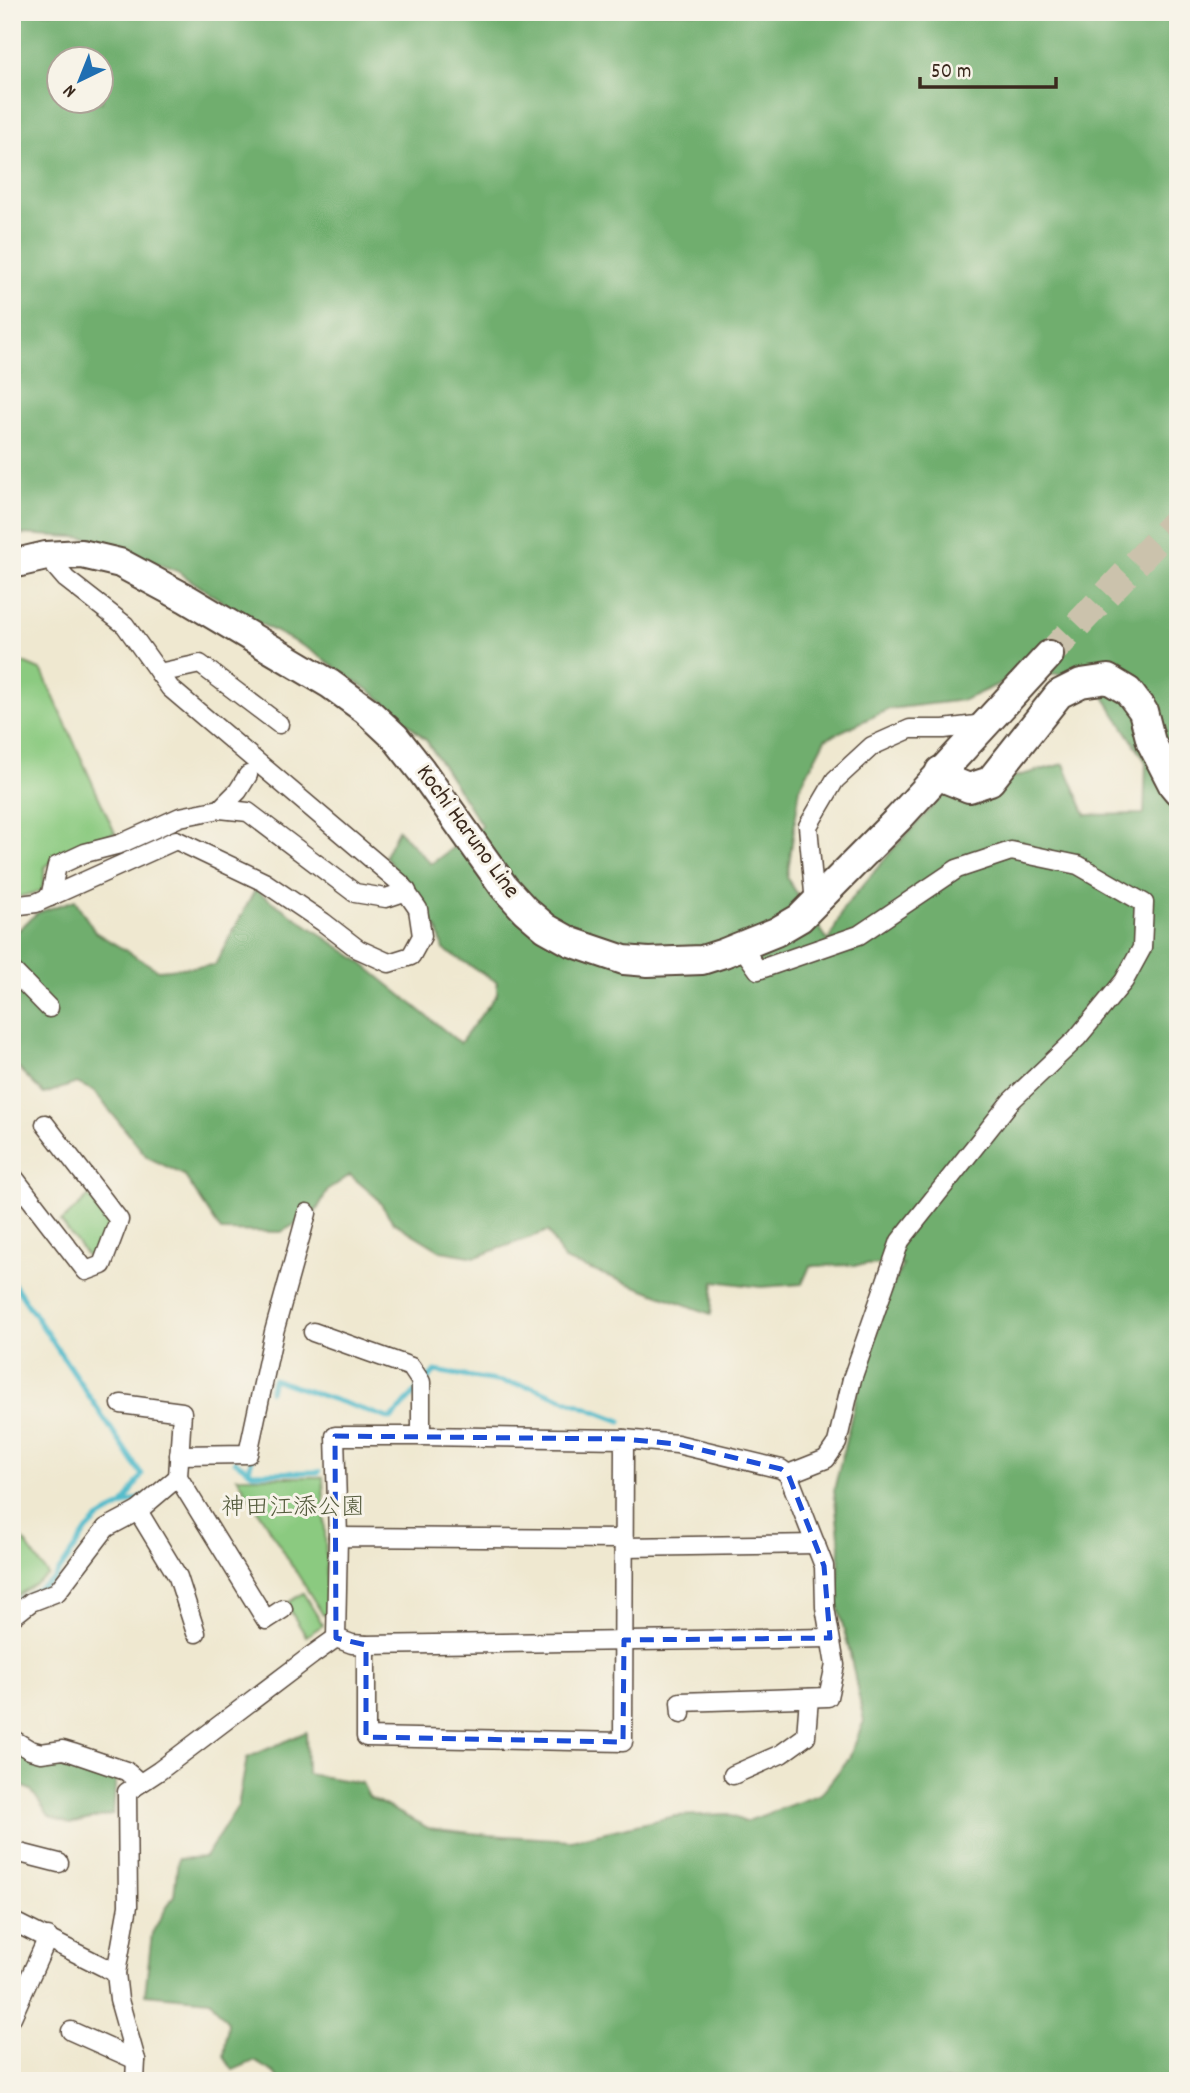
<svg xmlns="http://www.w3.org/2000/svg" width="1190" height="2093" font-family="Dekko,'Klee One',sans-serif">
<style>
.green{fill:#8bca80;stroke:#637a4f;stroke-width:2}
.forest{fill:#70ae6e;stroke:#566c46;stroke-width:2;fill-rule:evenodd}
.lines{fill:none;stroke-linecap:round;stroke-linejoin:round}
.stream{stroke:#4ebaca;stroke-width:5}
.primary-tunnel{stroke:#cbc2ac;stroke-width:28;stroke-dasharray:28 14;stroke-linecap:butt}
.minor-casing{stroke:#564639;stroke-width:21}
.primary-casing{stroke:#564639;stroke-width:32}
.minor{stroke:#fff;stroke-width:18}
.primary{stroke:#fff;stroke-width:28}
.marked{fill:none;stroke:#1d4ed8;stroke-width:5;stroke-dasharray:14 9;stroke-linejoin:round}
.labels{text-anchor:middle;dominant-baseline:central;stroke-width:6;stroke-linejoin:round;paint-order:stroke}
.street-label{font-size:24px;fill:#3b2a1e;stroke:#f7f3e8}
.park-label{font-size:24px;fill:#535a3b;stroke:#f7f3e8}
</style>
<rect width="100%" height="100%" fill="#f7f3e8"/>
<filter id="ink" filterUnits="userSpaceOnUse"><feTurbulence type="fractalNoise" baseFrequency=".0143" numOctaves="2"/><feDisplacementMap in="SourceGraphic" scale="14" xChannelSelector="R" yChannelSelector="G"/><feConvolveMatrix kernelMatrix="1 2 1 2 8 2 1 2 1" color-interpolation-filters="sRGB"/></filter>
<filter id="wash" filterUnits="userSpaceOnUse"><feTurbulence type="fractalNoise" baseFrequency=".00686" numOctaves="4" result="noise"/><feDisplacementMap in="SourceGraphic" scale="28" xChannelSelector="R" yChannelSelector="G"/><feGaussianBlur stdDeviation="1.57" result="paint"/><feColorMatrix in="noise" values="0 0 0 0 0 0 0 0 0 0 0 0 0 0 0 0 0 1.4 0 .05"/><feComposite in="paint" operator="in"/></filter>
<g filter="url(#wash)">
<rect width="100%" height="100%" fill="#efe8d0"/>
<g class="green">
<path d="M 12,658 L 42,671 L 115,833 C 89,841 66,850 45,867 L 42,891 L 14,898 L 12,897 Z"/>
<polygon points="89,1196 111,1225 101,1252 90,1260 61,1222"/>
<polygon points="237,1477 323,1477 328,1614 323,1615"/>
<polygon points="12,1524 48,1575 12,1599"/>
<polygon points="303,1593 323,1625 306,1636 286,1604"/>
</g>
<g class="forest">
<path d="M 12,12 L 1178,12 L 1178,2081 L 280,2081 L 274,2073 L 254,2061 L 233,2070 L 224,2057 L 228,2023 L 210,2000 L 145,1994 L 152,1933 L 174,1895 L 178,1859 L 205,1857 L 238,1806 L 247,1758 L 306,1732 L 307,1774 L 362,1783 L 369,1797 L 428,1828 L 489,1835 L 571,1840 L 675,1816 L 727,1814 L 745,1822 L 821,1794 L 849,1758 L 864,1721 L 849,1649 L 837,1603 L 840,1546 L 834,1490 L 859,1385 L 889,1294 L 903,1264 L 810,1266 L 802,1284 L 761,1287 L 714,1281 L 711,1314 L 564,1260 L 548,1231 L 476,1257 L 441,1251 L 393,1222 L 377,1198 L 350,1175 L 328,1190 L 315,1213 L 281,1232 L 221,1231 L 184,1175 L 147,1157 L 94,1091 L 77,1083 L 44,1094 L 12,1062 L 12,936 L 37,913 L 75,900 L 95,932 L 158,970 L 215,965 L 255,890 L 357,959 L 460,1043 L 497,994 L 497,982 L 443,949 L 438,930 L 385,856 L 398,830 L 431,864 L 482,826 L 426,740 L 376,695 L 307,648 L 236,611 L 177,571 L 89,538 L 21,534 L 12,538 ZM 60,60 L 102,60 L 102,102 L 60,102 ZM 1021,674 L 1087,674 L 1097,686 L 1146,762 L 1144,814 L 1086,815 L 1064,764 L 943,795 L 894,848 L 843,909 L 829,942 L 787,878 L 800,787 L 825,739 L 889,709 L 964,700 Z"/>
<polygon points="12,1751 45,1764 63,1757 116,1776 113,1814 70,1824 49,1816 31,1790 12,1782"/>
</g>
<g class="lines">
<g class="stream">
<polyline points="12,1281 142,1475 123,1505 98,1519 87,1530 53,1580 12,1604"/>
<polyline points="426,1381 435,1371 532,1387 621,1421"/>
<polyline points="270,1391 273,1379 391,1419 417,1390"/>
<polyline points="235,1461 252,1473 319,1472"/>
<polyline points="249,1470 253,1455"/>
<polyline points="124,1505 143,1496"/>
</g>
</g>
</g>
<g filter="url(#ink)">
<g class="lines">
<polyline class="primary-tunnel" points="1049,655 1178,519"/>
<defs>
<g id="minor">
<polyline points="159,673 200,664 279,724"/>
<polyline points="220,809 248,812 355,893 386,898 407,891"/>
<polyline points="50,897 57,866 85,853 120,844 180,817 220,809 238,791 248,775"/>
<polyline points="815,904 808,826 835,780 872,746 910,729 944,729 984,724"/>
<polyline points="12,906 36,903 176,840 264,882 323,922 358,949 389,963 411,956 422,936 418,909 400,883 170,688 125,625 66,579 46,556"/>
<polyline points="741,946 758,970 859,935 957,869 1011,851 1078,865 1144,903 1142,948 1124,981 1077,1038 1011,1101 900,1241 852,1379 837,1443 826,1459 788,1474"/>
<polyline points="12,970 49,1008"/>
<polyline points="12,1175 86,1271 102,1265 119,1220 45,1124"/>
<polyline points="313,1332 411,1367 421,1382 421,1436 335,1436 338,1537"/>
<polyline points="121,1404 182,1412 178,1477 266,1620 283,1609"/>
<polyline points="624,1439 677,1444 781,1469 788,1474 824,1566 825,1607 835,1665 828,1697 680,1702 681,1714"/>
<polyline points="179,1455 248,1454 274,1332 307,1213"/>
<polyline points="138,1511 178,1577 196,1633"/>
<polyline points="624,1547 816,1544"/>
<polyline points="12,1617 31,1602 57,1592 106,1528 138,1511 178,1477"/>
<polyline points="336,1638 352,1644 366,1645 830,1638"/>
<polyline points="336,1638 338,1537 624,1539"/>
<polyline points="366,1645 366,1737 623,1742 624,1439 421,1436"/>
<polyline points="12,1739 30,1750 41,1753 63,1750 73,1753 126,1771 140,1783"/>
<polyline points="733,1775 781,1754 806,1736 809,1698"/>
<polyline points="12,1851 59,1863"/>
<polyline points="12,1921 116,1973"/>
<polyline points="12,2017 48,1937"/>
<polyline points="71,2031 136,2060"/>
<polyline points="135,2081 136,2060 119,2000 116,1973 128,1906 127,1792 159,1771 312,1655 336,1638"/>
</g>
<g id="primary">
<polyline points="12,564 46,556 82,554 120,563 187,599 330,684 366,710 395,737 421,770 504,887 525,910 546,928 571,942 624,960 648,962 702,960 724,953 776,932 800,918 898,819 1049,655"/>
<polyline points="940,771 949,780 969,788 990,781 1059,694 1081,683 1108,679 1128,691 1143,711 1151,742 1173,785 1178,791"/>
</g>
</defs>
<use href="#minor" class="minor-casing"/>
<use href="#primary" class="primary-casing"/>
<use href="#minor" class="minor"/>
<use href="#primary" class="primary"/>
</g>
</g>
<path class="marked" d="M 335,1436 L 624,1439 L 677,1444 L 781,1469 L 788,1474 L 824,1566 L 830,1638 L 624,1640 L 623,1742 L 366,1737 L 366,1645 L 336,1638 Z"/>
<g class="labels">
<g class="street-label">
<text transform="translate(467 832) rotate(54)">Kochi Haruno Line</text>
</g>
<g class="park-label">
<text x="293" y="1509">神田江添公園</text>
</g>
</g>
<rect width="1190" height="2093" fill="none" stroke="#f7f3e8" stroke-width="42"/>
<g transform="translate(80 80) rotate(223)"><circle r="33" fill="#f7f3e8" stroke="#aca397" stroke-width="2"/>
<path d="M0-5L12 26L0 18L-12 26Z" fill="#1f6fb2"/>
<text y="-10" font-size="19" font-weight="bold" text-anchor="middle" fill="#3b2a1e">N</text>
</g>
<path d="M920 77v10h136v-10" fill="none" stroke="#3b2a1e" stroke-width="3.5"/>
<text x="931" y="77" font-size="21" fill="#3b2a1e" stroke="#f7f3e8" stroke-width="5" paint-order="stroke">50 m</text>
</svg>
